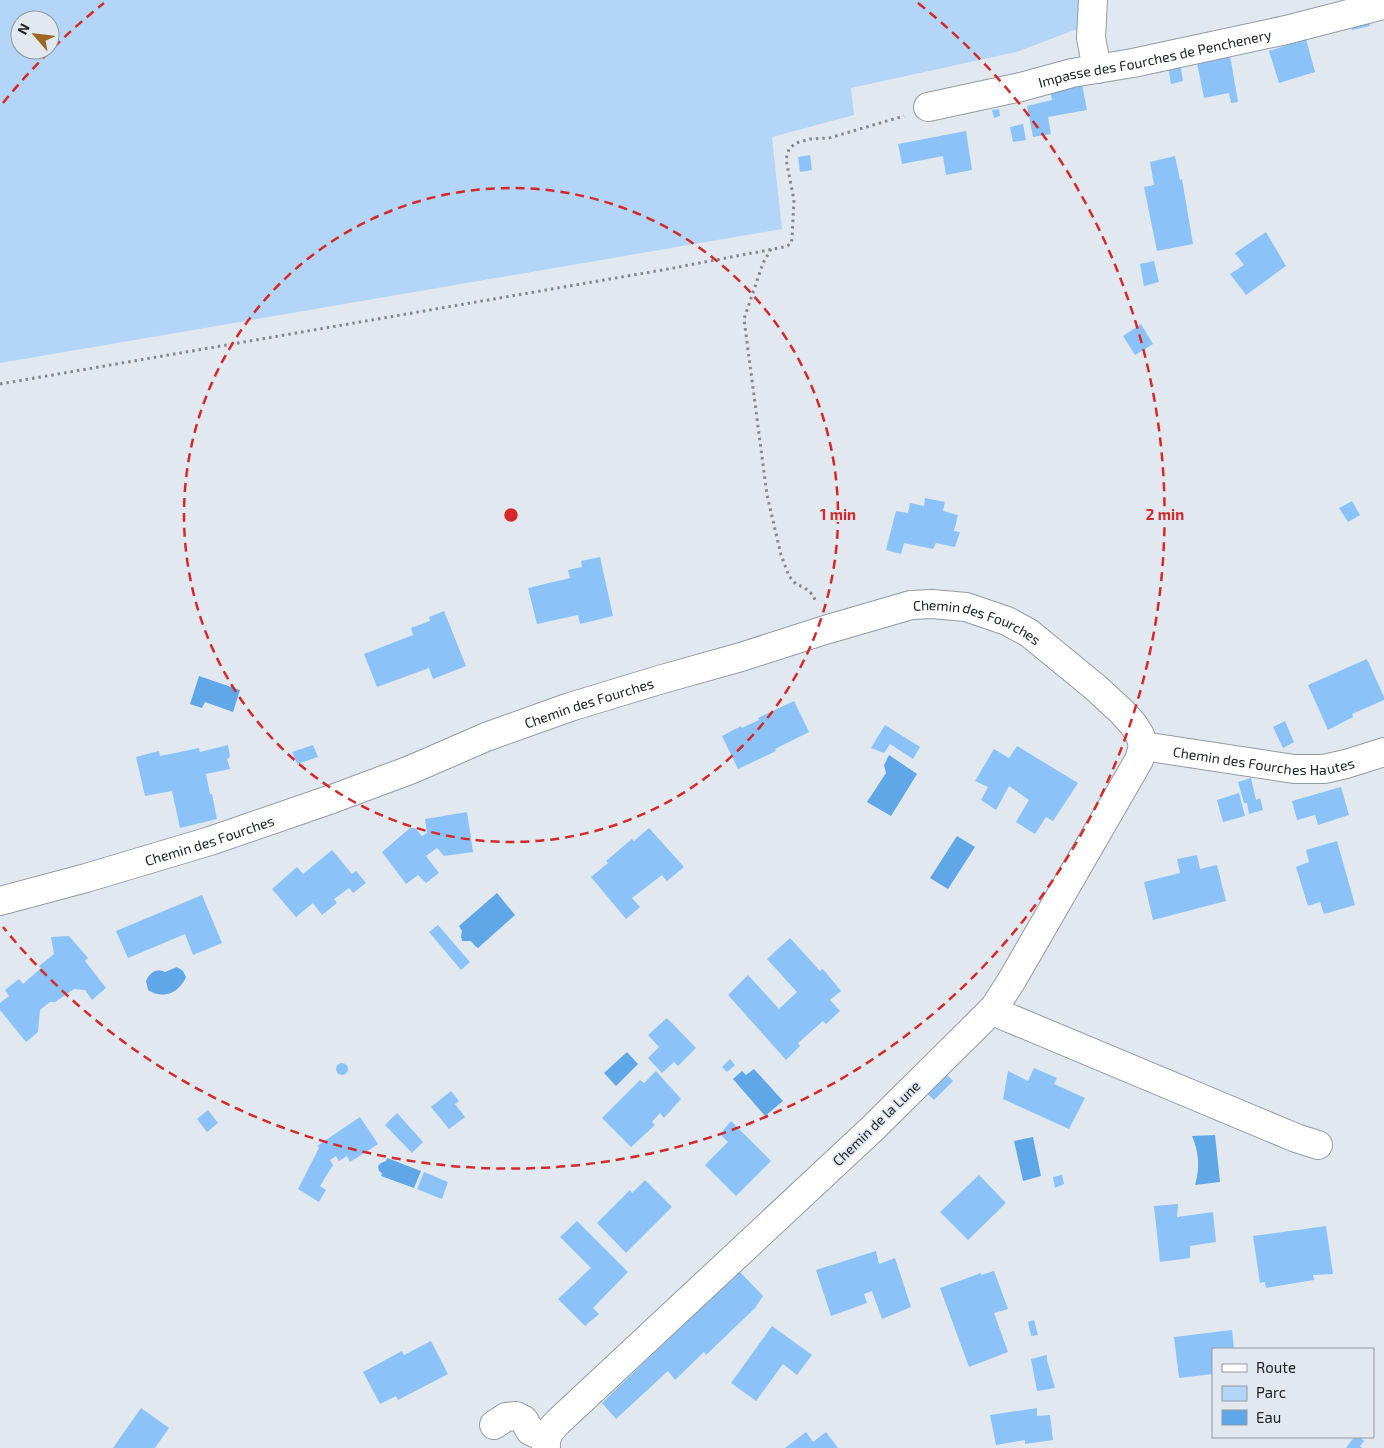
<svg xmlns="http://www.w3.org/2000/svg" width="1384" height="1448" font-family="'Exo 2',sans-serif">
<style>
.green{fill:#b3d5f7;fill-rule:evenodd}
.water{fill:#60a7e8}
.building{fill:#8bc3f8}
.lines{fill:none;stroke-linecap:round;stroke-linejoin:round}
.street-casing{stroke:#939aa1;stroke-width:30}
.path{stroke:#84898e;stroke-width:3;stroke-dasharray:2.5 4;stroke-linecap:butt}
.street{stroke:#fff;stroke-width:28}
.ring{fill:none;stroke:#d62828;stroke-width:2.5;stroke-dasharray:9 6}
.labels{text-anchor:middle;dominant-baseline:central;stroke-width:4;stroke-linejoin:round;paint-order:stroke}
.street-label{font-size:14px;fill:#202325;stroke:#e1e8f0}
.centre{fill:#d62828;stroke:#e1e8f0;stroke-width:2.5}
.ring-label{font-size:15px;text-anchor:middle;font-weight:bold;fill:#d62828;stroke:#e1e8f0;stroke-width:4;stroke-linejoin:round;paint-order:stroke}
</style>
<rect width="100%" height="100%" fill="#e1e8f0"/>
<path class="green" d="M 0,0 L 1081,0 L 1080,28 L 1016,52 L 851,88 L 854,115 L 772,137 L 782,229 L 0,363 ZM 20,20 L 50,20 L 50,50 L 20,50 Z"/>
<g class="water">
<polygon points="199,676 240,690 233,712 205,702 202,708 190,704"/>
<polygon points="889,755 917,774 891,816 867,802 886,773 884,765"/>
<polygon points="957,836 975,847 948,889 930,878"/>
<polygon points="497,893 515,915 478,948 475,946 471,941 462,941 461,936 462,931 459,926"/>
<path d="M 177,967 L 183,971 L 186,977 C 179,993 163,1000 148,990 L 146,981 C 150,973 155,968 165,972 Z"/>
<polygon points="627,1052 638,1064 616,1086 604,1073"/>
<polygon points="754,1069 783,1101 765,1116 733,1079 742,1071 746,1075"/>
<path d="M 1215,1135 L 1220,1182 L 1195,1185 C 1200,1167 1199,1153 1192,1136 Z"/>
<polygon points="1033,1137 1041,1176 1023,1181 1014,1141"/>
<polygon points="387,1158 421,1171 414,1188 381,1176 382,1173 379,1171 378,1166 381,1163 386,1161"/>
</g>
<g class="building">
<polygon points="1368,19 1370,26 1352,30 1351,23"/>
<polygon points="1306,39 1315,72 1279,83 1269,51"/>
<polygon points="1230,55 1238,102 1231,103 1229,93 1204,98 1196,58"/>
<polygon points="1180,62 1183,81 1171,84 1168,65"/>
<polygon points="1082,84 1087,110 1048,117 1051,134 1033,137 1027,106 1052,100 1050,91"/>
<polygon points="999,109 1000,116 994,118 992,110"/>
<polygon points="1023,124 1026,140 1013,142 1010,127"/>
<polygon points="966,131 972,170 946,175 943,156 902,164 898,144"/>
<polygon points="810,155 812,170 800,172 798,157"/>
<polygon points="1175,156 1180,180 1182,179 1193,244 1157,251 1144,187 1154,185 1150,162"/>
<polygon points="1266,232 1286,266 1246,295 1230,274 1244,265 1235,253"/>
<polygon points="1154,261 1159,282 1144,286 1140,264"/>
<polygon points="1141,324 1153,344 1135,355 1123,336"/>
<polygon points="925,498 945,502 943,511 958,515 954,531 960,532 955,547 936,543 933,549 904,543 901,554 886,550 896,511 908,513 910,503 924,506"/>
<polygon points="1352,501 1360,515 1348,522 1339,508"/>
<polygon points="600,557 613,616 580,624 578,615 537,624 528,588 570,578 568,570 582,567 581,561"/>
<polygon points="444,611 466,666 433,679 429,668 377,687 364,654 413,635 411,628 430,621 429,617"/>
<polygon points="1367,659 1384,697 1384,700 1352,714 1353,717 1328,730 1308,685"/>
<polygon points="794,701 809,732 775,749 776,751 738,769 722,736 741,726 742,728 759,720 758,718"/>
<polygon points="1285,721 1294,742 1283,748 1273,727"/>
<polygon points="885,725 920,747 913,759 890,744 884,753 871,748"/>
<polygon points="228,745 230,757 227,759 230,769 206,774 210,794 212,794 217,819 180,828 172,791 145,796 136,757 159,751 160,756 199,748 200,752"/>
<polygon points="313,745 318,757 297,764 292,752"/>
<polygon points="1017,746 1078,783 1053,821 1046,817 1035,834 1016,822 1029,800 1009,786 996,810 981,800 988,787 975,781 994,749 1009,758"/>
<polygon points="1251,778 1256,800 1260,798 1263,810 1249,814 1247,803 1244,803 1238,782"/>
<polygon points="1341,787 1349,815 1318,825 1315,815 1297,820 1292,801"/>
<polygon points="1239,793 1245,816 1223,822 1217,800"/>
<polygon points="467,812 473,852 444,856 437,848 426,856 439,873 426,883 418,875 406,884 382,852 410,828 415,828 422,836 427,833 425,819"/>
<polygon points="649,828 684,867 667,881 662,875 632,898 640,907 626,919 591,877 608,863 606,861 632,839 634,841"/>
<polygon points="1337,841 1355,905 1324,914 1320,902 1308,906 1296,867 1309,862 1306,850"/>
<polygon points="332,850 352,874 356,871 366,883 353,893 349,888 334,899 337,903 322,915 313,903 296,917 272,889 297,867 303,874"/>
<polygon points="1197,855 1200,869 1217,865 1226,901 1153,920 1144,882 1180,873 1177,859"/>
<polygon points="202,895 222,943 193,955 185,934 128,958 116,931"/>
<polygon points="438,925 470,962 461,970 429,932"/>
<polygon points="69,936 88,958 85,961 106,988 92,1000 85,990 74,989 55,1002 50,1002 40,1010 38,1032 26,1042 0,1010 0,1003 9,996 5,990 19,979 23,984 41,968 39,966 54,954 51,937"/>
<polygon points="790,938 820,971 823,969 841,991 830,1000 840,1011 826,1024 823,1021 798,1043 800,1046 786,1060 728,995 748,975 779,1009 797,992 767,959"/>
<polygon points="667,1018 696,1048 678,1066 674,1062 662,1073 648,1058 659,1047 648,1035"/>
<polygon points="730,1059 735,1065 727,1072 722,1067"/>
<circle cx="342" cy="1069" r="6"/>
<polygon points="1034,1068 1057,1078 1054,1084 1085,1098 1069,1129 1003,1099 1008,1071 1028,1081"/>
<polygon points="656,1071 681,1099 664,1118 660,1113 652,1122 655,1125 631,1147 602,1118 640,1080 644,1083"/>
<polygon points="944,1072 953,1081 934,1100 925,1092"/>
<polygon points="451,1091 459,1101 455,1104 465,1117 449,1129 431,1107"/>
<polygon points="208,1110 218,1123 207,1132 197,1119"/>
<polygon points="397,1113 423,1142 412,1153 385,1125"/>
<polygon points="360,1117 378,1144 350,1162 347,1156 339,1161 336,1156 330,1160 333,1165 320,1186 326,1190 319,1202 298,1189 319,1148 317,1146"/>
<polygon points="731,1121 771,1161 736,1196 705,1165 728,1142 720,1134"/>
<polygon points="424,1172 448,1182 442,1199 417,1189"/>
<polygon points="979,1175 1006,1203 968,1240 940,1212"/>
<polygon points="1062,1175 1064,1184 1055,1188 1053,1177"/>
<polygon points="645,1180 672,1207 626,1253 597,1223 630,1190 632,1193"/>
<polygon points="1178,1204 1177,1217 1213,1212 1216,1242 1190,1246 1190,1258 1160,1262 1154,1206"/>
<polygon points="577,1221 628,1272 593,1308 599,1314 585,1326 558,1299 591,1268 560,1237"/>
<polygon points="1326,1226 1333,1274 1313,1275 1314,1280 1266,1288 1265,1282 1260,1283 1253,1236"/>
<polygon points="876,1251 879,1264 895,1258 911,1307 882,1319 872,1291 864,1294 867,1303 831,1316 816,1270"/>
<polygon points="739,1271 763,1296 755,1308 706,1355 704,1352 675,1380 668,1371 616,1419 602,1403"/>
<polygon points="994,1271 1008,1309 994,1313 1008,1352 969,1367 940,1288 981,1273 981,1275"/>
<polygon points="1034,1320 1038,1335 1031,1336 1028,1322"/>
<polygon points="772,1326 812,1355 797,1375 783,1364 756,1401 731,1383"/>
<polygon points="1232,1330 1234,1349 1213,1349 1213,1374 1179,1378 1174,1337"/>
<polygon points="431,1341 448,1374 398,1400 396,1396 380,1404 363,1372 402,1351 404,1355"/>
<polygon points="1047,1355 1047,1360 1055,1388 1037,1391 1031,1359"/>
<polygon points="141,1408 169,1428 155,1448 113,1448"/>
<polygon points="1037,1408 1037,1416 1050,1415 1053,1440 1025,1444 1025,1440 996,1445 990,1415"/>
<polygon points="806,1432 813,1442 826,1432 838,1448 785,1448"/>
<polygon points="1354,1437 1360,1437 1364,1441 1360,1446 1362,1448 1346,1448"/>
</g>
<g class="lines">
<defs>
<g id="street">
<polyline points="1093,0 1091,38 1097,69"/>
<path id="s1" d="M 928,107 L 1021,87 L 1072,73 L 1133,63 L 1286,30 L 1383,5"/>
<path id="s2" d="M 1143,746 L 1294,769 L 1324,769 L 1346,764 L 1384,752"/>
<path id="s3" d="M 0,901 L 86,878 L 210,841 L 332,799 L 410,770 L 486,737 L 570,707 L 659,680 L 741,657 L 825,630 L 911,605 L 932,604 L 966,607 L 1007,621 L 1029,633 L 1095,687 L 1121,711 L 1133,724 L 1140,735 L 1143,746 L 1139,760 L 1012,980 L 994,1008 L 873,1128 L 558,1422 C 550,1430 545,1436 546,1448"/>
<polyline points="994,1008 1002,1015 1296,1138 1318,1145"/>
<polyline points="494,1425 506,1417 516,1416 524,1420 530,1431 546,1438"/>
</g>
</defs>
<use href="#street" class="street-casing"/>
<g class="path">
<polyline points="771,249 763,263 744,319 767,495 781,555 789,576 796,584 805,588 813,595 816,603"/>
<polyline points="0,384 668,269 784,247 791,244 792,239 794,200 786,159 789,149 796,143 810,139 829,138 904,116"/>
</g>
<use href="#street" class="street"/>
</g>
<g class="ring">
<circle cx="511" cy="515" r="327"/>
<path d="M3 103A654 654 0 0 1 104 3M918 3A654 654 0 1 1 3 927"/>
</g>
<g class="labels">
<g class="street-label">
<text stroke="none"><textPath href="#s1" startOffset="232">Impasse des Fourches de Penchenery</textPath></text>
<text stroke="none"><textPath href="#s3" startOffset="1028">Chemin des Fourches</textPath></text>
<text stroke="none"><textPath href="#s3" startOffset="622">Chemin des Fourches</textPath></text>
<text stroke="none"><textPath href="#s2" startOffset="122">Chemin des Fourches Hautes</textPath></text>
<text stroke="none"><textPath href="#s3" startOffset="218">Chemin des Fourches</textPath></text>
<text transform="translate(876 1123) rotate(-44)">Chemin de la Lune</text>
</g>
</g>
<circle cx="511" cy="515" r="8" class="centre"/>
<g class="ring-label">
<text x="838" y="520">1 min</text>
<text x="1165" y="520">2 min</text>
</g>
<rect x="1212" y="1348" width="162" height="90" fill="#e1e8f0" stroke="#94999f"/>
<rect x="1222" y="1364" width="25" height="8" fill="#ffffff" stroke="#94999f"/>
<text x="1256" y="1373" font-size="15" fill="#202325">Route</text>
<rect x="1222" y="1386" width="25" height="15" fill="#b3d5f7" stroke="#94999f"/>
<text x="1256" y="1398" font-size="15" fill="#202325">Parc</text>
<rect x="1222" y="1410" width="25" height="15" fill="#60a7e8" stroke="#94999f"/>
<text x="1256" y="1423" font-size="15" fill="#202325">Eau</text>
<g transform="translate(35 35) rotate(298)"><circle r="24" fill="#e1e8f0" stroke="#94999f"/>
<path d="M0-4L9 19L0 12L-9 19Z" fill="#9d6621"/>
<text y="-8" font-size="14" font-weight="bold" text-anchor="middle" fill="#202325">N</text>
</g>
</svg>
